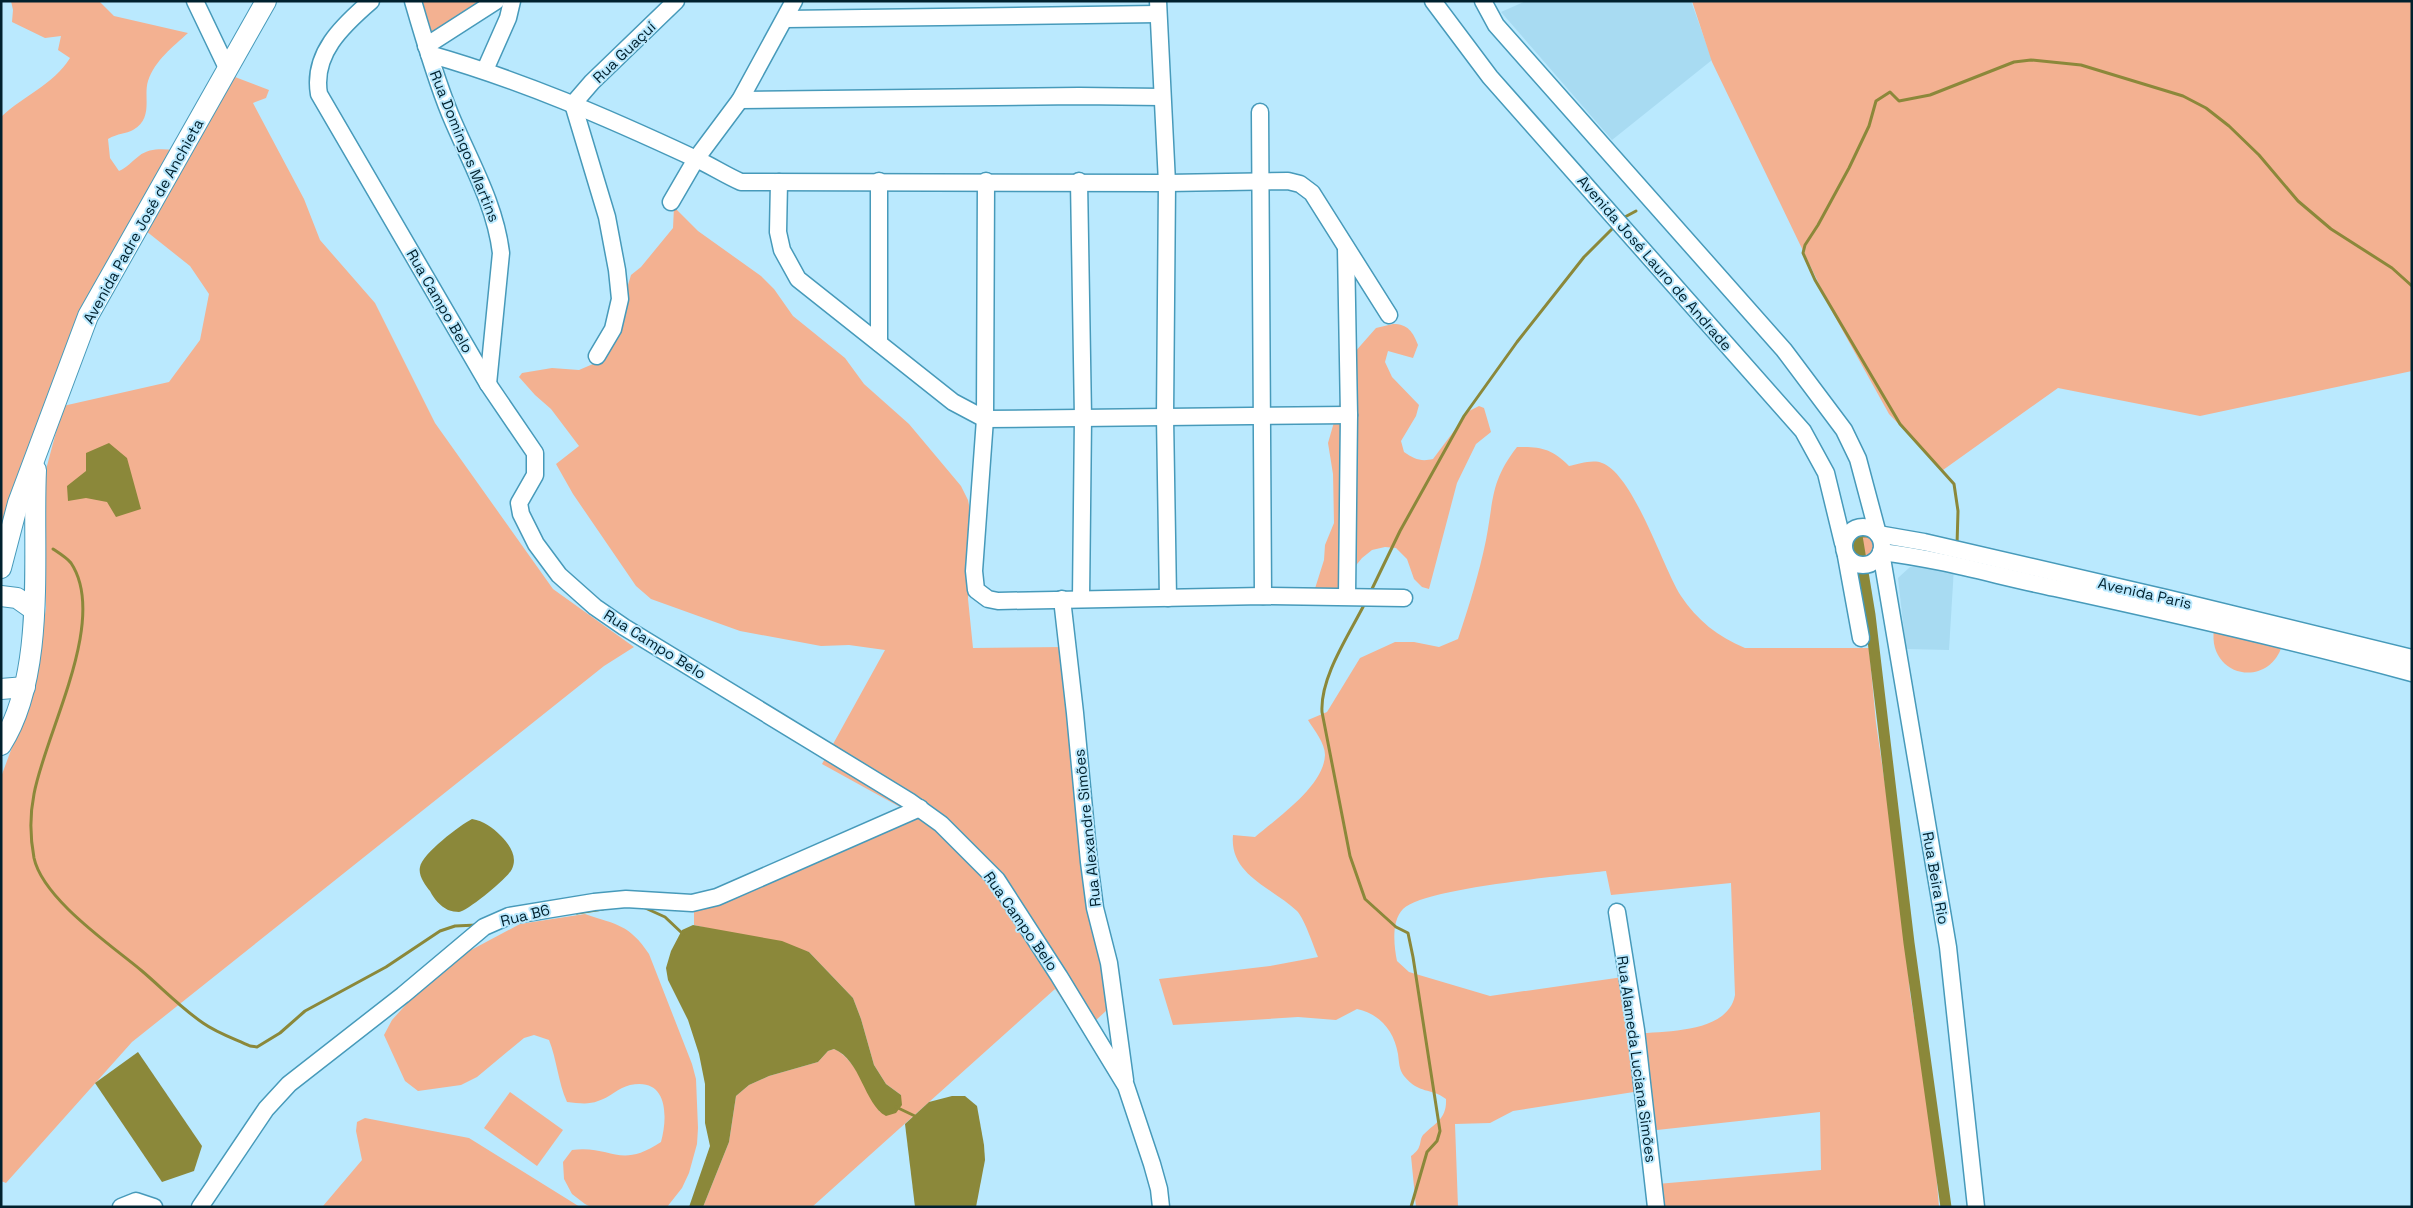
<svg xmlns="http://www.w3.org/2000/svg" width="2413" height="1208" font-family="'Space Grotesk',sans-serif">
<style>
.built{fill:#a8dbf2}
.green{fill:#f3b191;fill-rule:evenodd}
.water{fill:#8b883a}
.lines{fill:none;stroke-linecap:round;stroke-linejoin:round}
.stream{stroke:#8b883a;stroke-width:3}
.canal{stroke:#8b883a;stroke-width:11}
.minor-casing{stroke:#479aba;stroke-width:19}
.major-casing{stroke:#479aba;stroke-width:22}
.minor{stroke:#fff;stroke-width:16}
.major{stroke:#fff;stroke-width:20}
.labels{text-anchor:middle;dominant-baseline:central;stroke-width:4;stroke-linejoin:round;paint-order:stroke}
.street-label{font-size:15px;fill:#00212e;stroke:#bae9fe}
</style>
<rect width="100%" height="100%" fill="#bae9fe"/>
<g class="built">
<polygon points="1526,1 1691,1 1712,60 1612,140 1501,12"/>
<polygon points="1910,567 1954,567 1949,650 1906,649 1898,578"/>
</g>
<g class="green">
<path d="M 11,1 L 99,1 L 114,16 L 188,33 C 173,47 155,60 148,81 C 143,97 154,118 133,130 C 126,134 118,133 108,139 L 110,158 L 119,171 C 128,167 131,162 139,156 C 149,148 162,149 174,150 L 92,295 L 1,549 L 1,117 C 23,96 53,85 70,58 L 58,50 L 61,36 L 45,38 L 12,22 L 13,10 Z"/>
<polygon points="417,1 481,1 434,32 428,30"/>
<polygon points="1692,1 2412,1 2412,371 2200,416 2058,388 1943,470 1889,414 1834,315 1712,62"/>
<polygon points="235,77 269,90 266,98 253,103 304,199 320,240 375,303 435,423 553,589 634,647 604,666 132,1042 6,1183 1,1181 1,777 33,691 46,608 43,541 44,477 63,406 169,382 200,340 209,294 190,266 146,231"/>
<path d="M 674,207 L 698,231 L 761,276 L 774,289 L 793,316 L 845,358 L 864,384 L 909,424 L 961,486 L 968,500 L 971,515 L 968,599 L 973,648 L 1065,647 L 1109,999 L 1107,1010 L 1095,1021 L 1077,1020 L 1055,989 L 812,1207 L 703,1207 L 729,1142 L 736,1096 L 749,1085 L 769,1076 L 818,1062 L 828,1051 L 834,1049 C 854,1057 869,1094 880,1112 L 901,1095 L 886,1084 L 874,1065 L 861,1019 L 853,998 L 809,952 L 694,925 L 694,910 L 909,812 L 822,764 L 885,650 L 849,645 L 821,646 L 740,631 L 651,599 L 636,586 L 573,494 L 556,464 L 579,446 L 551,409 L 535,395 L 519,377 L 522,373 L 552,368 L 579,370 L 593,364 L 605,353 L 614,331 L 631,275 L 641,267 L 673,228 Z"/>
<path d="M 1393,324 C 1408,324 1413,332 1418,345 L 1413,358 L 1388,351 L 1385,362 L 1392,377 L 1419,405 L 1416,416 L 1401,441 L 1404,452 C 1414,459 1421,462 1433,459 L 1469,411 L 1479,406 L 1484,408 L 1491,432 L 1476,444 L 1457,483 L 1429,589 L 1422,587 L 1414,579 L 1407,559 L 1396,548 L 1385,547 L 1372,550 L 1362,558 L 1344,580 L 1333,599 L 1312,598 L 1324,560 L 1325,545 L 1334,523 L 1333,474 L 1328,443 L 1354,353 L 1376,328 Z"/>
<path d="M 1517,447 C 1541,447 1551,448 1569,466 C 1578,464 1593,459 1602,463 C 1634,475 1662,566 1681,596 C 1697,620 1718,637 1745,648 L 1869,648 L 1876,723 L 1903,908 L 1910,993 L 1933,1136 L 1939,1207 L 1660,1207 L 1657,1184 L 1821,1170 L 1820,1112 L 1648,1131 L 1640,1091 L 1513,1111 L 1490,1123 L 1455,1124 L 1458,1207 L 1416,1207 L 1411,1156 C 1414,1154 1418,1150 1419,1147 C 1421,1143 1420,1139 1423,1135 C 1435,1123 1447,1119 1446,1099 C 1430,1087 1420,1095 1404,1076 C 1399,1070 1399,1061 1398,1054 C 1394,1031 1380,1014 1357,1009 L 1336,1020 L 1298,1017 L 1173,1025 L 1159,979 L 1270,966 L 1318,957 C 1313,945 1305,920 1297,911 C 1273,888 1229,875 1233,835 L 1255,837 C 1277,818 1324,786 1325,755 C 1325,743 1314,730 1308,720 L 1327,712 L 1360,658 L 1395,642 L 1414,642 L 1439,647 L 1458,639 C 1469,606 1479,574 1486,540 C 1494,499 1490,482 1517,447 ZM 1606,871 L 1611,895 L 1731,883 L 1735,995 C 1728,1034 1663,1031 1632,1034 L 1623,977 L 1490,996 L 1409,972 L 1397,961 C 1394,946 1391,921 1403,909 C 1423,888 1571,875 1606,871 Z"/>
<circle cx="1862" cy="546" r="14"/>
<path d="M 2214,629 L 2282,646 C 2267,690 2207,676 2214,629 Z"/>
<path d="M 585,914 C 617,925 629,924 649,954 L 692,1064 L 696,1079 L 698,1128 L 697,1144 L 689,1173 L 682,1188 L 667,1207 L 591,1207 L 585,1204 L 572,1194 L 564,1179 L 563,1162 L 572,1150 C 612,1145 619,1170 661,1142 C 668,1116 668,1077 630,1085 C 618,1088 609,1098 598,1101 C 588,1105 578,1103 567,1102 C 558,1082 557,1060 549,1040 L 534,1035 L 524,1038 L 477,1077 L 461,1085 L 418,1091 L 405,1081 L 384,1035 L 392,1020 L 430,978 L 458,957 L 520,924 Z"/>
<polygon points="510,1092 563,1130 537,1166 484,1128"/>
<polygon points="365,1118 469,1138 580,1207 318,1207 323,1206 362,1160 356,1131 357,1122"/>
</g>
<g class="water">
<polygon points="109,443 127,458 141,509 116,517 107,502 86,498 68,501 67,486 86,471 86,453"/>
<path d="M 472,819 C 484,821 492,827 501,836 C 509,844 518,856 512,869 C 508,878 468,911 459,912 C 456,912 451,911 448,910 C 440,906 434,899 430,891 C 425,885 418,875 420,867 C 422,854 460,825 472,819 Z"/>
<path d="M 693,925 L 782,941 L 809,952 L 853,998 L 861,1019 L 874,1065 L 886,1084 L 901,1095 L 902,1105 L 896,1113 L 886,1116 C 864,1104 861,1060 834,1049 L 828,1051 L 818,1062 L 769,1076 L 749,1085 L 736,1096 L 729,1142 L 703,1207 L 689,1207 L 710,1146 L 705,1123 L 705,1084 L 699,1054 L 688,1020 L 668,980 L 666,968 L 671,951 L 682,930 Z"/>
<polygon points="138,1052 202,1146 194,1171 162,1182 95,1083"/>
<polygon points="952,1096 965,1096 977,1106 984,1145 985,1160 976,1207 915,1207 905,1124 929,1102"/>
</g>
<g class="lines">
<g class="stream">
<polyline points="1623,218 1636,211"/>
<polyline points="1857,536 1874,536"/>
<polyline points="1957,545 1958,511 1954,484 1900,424 1815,280 1803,253 1805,245 1818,225 1849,168 1869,126 1876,101 1890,92 1899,101 1930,95 2014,62 2031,60 2081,65 2183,96 2206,108 2229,126 2259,155 2298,201 2331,229 2392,268 2412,286"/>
<path d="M 53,549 C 59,553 67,558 71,563 C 109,620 45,733 34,794 C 30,814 30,837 34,858 C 43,899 111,945 142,971 C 162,988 181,1008 203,1023 C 217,1033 235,1039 250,1046 L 257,1047 L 280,1033 L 305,1011 L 386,967 L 440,931 L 455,926 L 477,925"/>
<polyline points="1370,593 1400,531 1464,416 1517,342 1584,257 1615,226"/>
<path d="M 1365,603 C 1349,635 1320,677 1322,712 L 1350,856 L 1365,899 L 1396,927 L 1408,933 L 1413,957 L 1440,1131 L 1437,1141 L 1427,1152 L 1411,1207"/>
<polyline points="643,907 665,917 683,934"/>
<polyline points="577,913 603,909"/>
<polyline points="896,1107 917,1117"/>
</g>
<polyline class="canal" points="1857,536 1870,615 1909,943 1946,1207"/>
<defs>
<g id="minor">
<polyline points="195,1 228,70"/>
<path d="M 371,1 C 342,26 312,54 319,94 L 488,384 L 535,453 L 535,475 L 519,503 L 521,514 L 536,544 L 559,575 L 595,607 L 624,627 L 909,801 L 941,824 L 997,880 L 1059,976 L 1126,1086 L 1152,1164 L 1159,1189 L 1161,1207"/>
<path d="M 413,1 C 424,39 435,77 450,114 C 469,160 495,203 501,253 L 488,384"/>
<polyline points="1158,1 1167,183 1165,417 1168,598"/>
<polyline points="1433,1 1490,77 1803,431 1826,473 1843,543"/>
<polyline points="1483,1 1496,25 1784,350 1844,430 1858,459 1878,534"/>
<polyline points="786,19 1158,14"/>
<polyline points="426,46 496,1"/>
<path d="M 429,54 C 521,80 608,118 694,158 C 710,165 725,175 741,182 L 1167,183 L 1288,181 L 1300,184 L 1312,193 L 1389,315"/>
<polyline points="485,70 508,18 512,1"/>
<polyline points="740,100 1079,96 1162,97"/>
<polyline points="1260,112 1263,596"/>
<polyline points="879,181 879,343"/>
<polyline points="986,181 985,419 974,571 976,590 988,599 998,601 1263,596 1404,598"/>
<polyline points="1079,181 1083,418 1081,599"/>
<polyline points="779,182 778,232 782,250 798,279 953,402 985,419 1349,415"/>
<polyline points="671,202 696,159 740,100 794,1"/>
<polyline points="1346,248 1349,415 1347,596"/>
<polyline points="597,356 613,329 620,299 617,270 607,217 573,104 592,82 676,1"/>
<circle cx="1863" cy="546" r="19"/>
<polyline points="1878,534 1924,542 2166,598 2412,658"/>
<polyline points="1881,552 1948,947 1976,1207"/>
<path d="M 1881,552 C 1941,559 1997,576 2055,588 C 2175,614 2294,641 2412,673"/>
<polyline points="1846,556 1861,638"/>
<polyline points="1062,599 1075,713 1089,862 1095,908 1109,963 1125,1080"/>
<polyline points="1617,912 1636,1030 1656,1207"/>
<polyline points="121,1207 136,1201 154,1207"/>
<polyline points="200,1207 266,1109 289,1084 403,995 484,927 509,916 594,902 626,899 692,903 717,897 920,808"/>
</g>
<g id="major">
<polyline points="1,568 18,503 88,316 266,1"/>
<polyline points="1,596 17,598 34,610"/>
<polyline points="1,689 25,687"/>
<path d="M 1,745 C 47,674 32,553 36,470"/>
</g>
</defs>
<use href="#minor" class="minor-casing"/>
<use href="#major" class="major-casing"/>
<use href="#minor" class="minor"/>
<use href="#major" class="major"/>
</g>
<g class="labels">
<g class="street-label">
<text transform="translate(624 52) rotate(-44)">Rua Guaçuí</text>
<text transform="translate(465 146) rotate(68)">Rua Domingos Martins</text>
<text transform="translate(143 221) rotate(-61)">Avenida Padre José de Anchieta</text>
<text transform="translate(1655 263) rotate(49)">Avenida José Lauro de Andrade</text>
<text transform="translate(440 301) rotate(60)">Rua Campo Belo</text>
<text transform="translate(2145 593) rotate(13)">Avenida Paris</text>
<text transform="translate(655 644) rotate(32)">Rua Campo Belo</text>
<text transform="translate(1087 828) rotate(-96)">Rua Alexandre Simões</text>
<text transform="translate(1936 878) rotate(80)">Rua Beira Rio</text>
<text transform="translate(525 915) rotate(-14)">Rua B6</text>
<text transform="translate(1021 921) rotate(55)">Rua Campo Belo</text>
<text transform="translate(1637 1059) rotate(82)">Rua Alameda Luciana Simões</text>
</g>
</g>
<rect width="2413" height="1208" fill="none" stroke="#00212e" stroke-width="5"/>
</svg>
